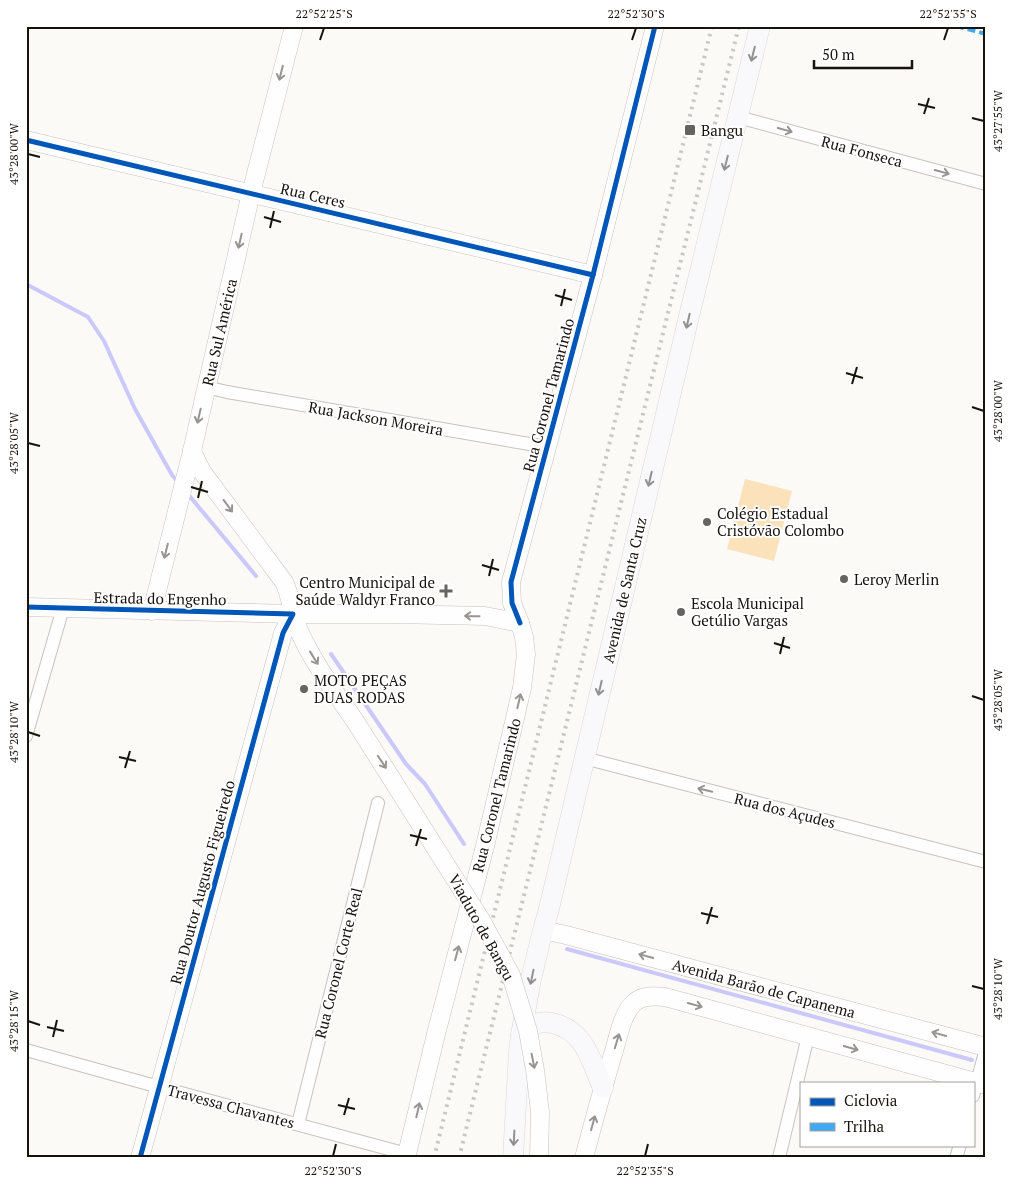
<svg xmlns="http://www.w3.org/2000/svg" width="1012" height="1184" font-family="'PT Serif',serif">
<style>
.park{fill:#fbe2bb}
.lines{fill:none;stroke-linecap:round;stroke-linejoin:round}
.stream{stroke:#cbc8fb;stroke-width:4}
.street-casing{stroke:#c6c2be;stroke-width:14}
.secondary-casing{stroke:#c6c2be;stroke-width:19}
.primary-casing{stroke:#d9d8d5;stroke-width:21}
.street{stroke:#fffefe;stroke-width:12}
.secondary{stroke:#fffefe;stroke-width:18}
.primary{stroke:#f9f8fa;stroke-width:20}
.rail{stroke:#c8c7c6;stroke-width:4;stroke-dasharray:2.5 5;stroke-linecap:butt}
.secondary-bridge-casing{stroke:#c6c2be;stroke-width:19;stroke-linecap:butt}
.secondary-bridge{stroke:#fffefe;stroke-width:18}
.quiet{stroke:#3fa9f5;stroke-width:4;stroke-dasharray:8 4;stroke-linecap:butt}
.cycleway-casing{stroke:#fff;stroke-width:8}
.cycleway{stroke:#0057b8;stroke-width:5}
.oneway{stroke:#93918f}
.oneway2{stroke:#979492}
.ticks{fill:none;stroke:#17130d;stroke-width:2}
.poi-dot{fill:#67645f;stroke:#fff;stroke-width:2}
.labels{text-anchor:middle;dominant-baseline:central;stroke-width:4;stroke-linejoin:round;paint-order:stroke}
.poi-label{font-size:15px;fill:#17130d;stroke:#fff;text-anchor:start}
.street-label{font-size:15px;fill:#17130d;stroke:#fff}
.neatline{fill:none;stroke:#17130d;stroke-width:2}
.ticks-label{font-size:12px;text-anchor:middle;fill:#17130d}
</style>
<rect width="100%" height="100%" fill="#fcfaf7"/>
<polygon class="park" points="745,479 792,491 774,561 727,549"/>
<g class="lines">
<g class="stream">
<polyline points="26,284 88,317 104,341 135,409 172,475 178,482"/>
<polyline points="187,493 256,576"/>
<polyline points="331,654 406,764 425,784 464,844"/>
<polyline points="567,949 972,1060"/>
</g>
<defs>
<g id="street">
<polyline points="738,117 986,184"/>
<polyline points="206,387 227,392 547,447"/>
<polyline points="26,736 63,608"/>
<polyline points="584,758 986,862"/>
<polyline points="26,1050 159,1087 407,1154"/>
<polyline points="973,1096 986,1049"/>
<polyline points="298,1124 378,803"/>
<polyline points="779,1158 808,1036"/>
<polyline points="956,1158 960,1145"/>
</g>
<g id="secondary">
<polyline points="26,140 593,275"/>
<path d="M 192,451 L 198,464 L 203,473 L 284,582 C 292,598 292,617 300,633 C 314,664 336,693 355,721"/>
<polyline points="26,607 293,614 395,614 485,616 520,623"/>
<polyline points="152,611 192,451 251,193 294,26"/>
<polyline points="543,930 566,935 986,1047"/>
<polyline points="140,1158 283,633 293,614"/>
<polyline points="406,1158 436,1034 485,846 522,688 526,654 524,637 520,623 512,603 511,582 593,275 655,26"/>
<path d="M 584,1158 C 593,1123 603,1088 613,1054 C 618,1039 622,1012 635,1002 C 643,995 655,996 665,997 L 986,1085"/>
</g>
<g id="primary">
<path d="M 521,1035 C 530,1025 538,1020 552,1023 C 585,1030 591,1061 603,1088"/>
<polyline points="513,1158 519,1051 521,1035 531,979 543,930 548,913 691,308 760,26"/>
</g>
</defs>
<use href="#street" class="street-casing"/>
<use href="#secondary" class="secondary-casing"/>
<use href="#primary" class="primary-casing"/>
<use href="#street" class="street"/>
<use href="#secondary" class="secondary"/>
<use href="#primary" class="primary"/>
<g class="rail">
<polyline points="434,1158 712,26"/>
<polyline points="459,1158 739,26"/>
</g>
<defs>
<polyline id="secondary-bridge" points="355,721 481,920 511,975 528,1031 535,1070 540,1112 539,1158"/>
</defs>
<use href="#secondary-bridge" class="secondary-bridge-casing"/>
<use href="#secondary-bridge" class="secondary-bridge"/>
<polyline class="quiet" points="956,26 986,34"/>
<defs>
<g id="cycleway">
<polyline points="26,140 593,275"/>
<polyline points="26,607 293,614 283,633 140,1158"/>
<polyline points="520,623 512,603 511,582 593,275 655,26"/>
</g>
</defs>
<use href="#cycleway" class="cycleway-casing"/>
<use href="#cycleway" class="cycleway"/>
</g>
<defs><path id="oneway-shaft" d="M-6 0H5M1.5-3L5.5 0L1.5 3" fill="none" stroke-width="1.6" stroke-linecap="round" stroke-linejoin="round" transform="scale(1.25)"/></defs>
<g class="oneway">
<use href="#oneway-shaft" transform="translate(753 54) rotate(104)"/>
<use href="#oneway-shaft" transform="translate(726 163) rotate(104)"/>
<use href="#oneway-shaft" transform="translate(688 321) rotate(103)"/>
<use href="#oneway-shaft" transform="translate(650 479) rotate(103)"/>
<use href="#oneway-shaft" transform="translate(600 688) rotate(103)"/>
<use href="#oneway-shaft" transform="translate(532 977) rotate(102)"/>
<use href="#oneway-shaft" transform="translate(514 1138) rotate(93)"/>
</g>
<g class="oneway2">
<use href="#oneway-shaft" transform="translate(281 73) rotate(104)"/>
<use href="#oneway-shaft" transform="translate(785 130) rotate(15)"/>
<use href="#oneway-shaft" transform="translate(942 172) rotate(15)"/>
<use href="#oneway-shaft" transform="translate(240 241) rotate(103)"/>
<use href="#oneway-shaft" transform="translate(199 416) rotate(103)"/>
<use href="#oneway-shaft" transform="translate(228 506) rotate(54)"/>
<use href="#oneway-shaft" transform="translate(166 551) rotate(104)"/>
<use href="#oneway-shaft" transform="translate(472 616) rotate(-179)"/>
<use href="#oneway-shaft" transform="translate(314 658) rotate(58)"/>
<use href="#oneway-shaft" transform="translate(519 701) rotate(-77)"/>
<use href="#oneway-shaft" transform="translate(382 762) rotate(56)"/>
<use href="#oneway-shaft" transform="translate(705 790) rotate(-166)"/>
<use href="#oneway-shaft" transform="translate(457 953) rotate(-75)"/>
<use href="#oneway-shaft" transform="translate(646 956) rotate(-165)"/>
<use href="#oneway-shaft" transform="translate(695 1005) rotate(15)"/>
<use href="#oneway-shaft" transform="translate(939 1034) rotate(-165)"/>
<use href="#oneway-shaft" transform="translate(617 1041) rotate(-73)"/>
<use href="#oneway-shaft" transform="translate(851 1048) rotate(16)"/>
<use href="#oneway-shaft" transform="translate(533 1061) rotate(79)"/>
<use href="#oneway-shaft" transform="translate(418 1110) rotate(-77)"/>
<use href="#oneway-shaft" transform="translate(593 1123) rotate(-75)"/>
</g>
<path class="ticks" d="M 320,40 L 324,28M 632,40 L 636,28M 944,40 L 948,28M 918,104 L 935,108M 924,114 L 929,98M 972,118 L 984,121M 28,154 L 40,157M 264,217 L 281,222M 270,228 L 274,211M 555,295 L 572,300M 561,306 L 565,289M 846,373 L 863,378M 852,384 L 857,367M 972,407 L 984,411M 28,443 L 40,446M 191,487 L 208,492M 198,498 L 202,481M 482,565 L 499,570M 489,576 L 493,559M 774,643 L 790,648M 780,654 L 784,637M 972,696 L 984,700M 28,732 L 40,736M 119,757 L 136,761M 125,768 L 130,751M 410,835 L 427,839M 416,846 L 421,829M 701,913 L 718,917M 707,924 L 712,907M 972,986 L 984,989M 28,1021 L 40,1025M 47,1027 L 64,1031M 53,1037 L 57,1020M 338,1105 L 355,1109M 344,1115 L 349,1098M 333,1156 L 336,1144M 645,1156 L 648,1144"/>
<g class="poi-dot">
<rect x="684" y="124" width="12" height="12" rx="2.5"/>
<circle cx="707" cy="522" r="5"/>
<circle cx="844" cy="579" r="5"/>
<path d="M443.5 583.5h5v5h5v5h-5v5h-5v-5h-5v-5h5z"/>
<circle cx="681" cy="612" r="5"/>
<circle cx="304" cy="689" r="5"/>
</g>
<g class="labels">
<g class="poi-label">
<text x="701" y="130">Bangu</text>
<text x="717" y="513">Colégio Estadual<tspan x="717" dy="17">Cristóvão Colombo</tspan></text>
<text x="854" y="579">Leroy Merlin</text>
<text x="435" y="582" text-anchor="end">Centro Municipal de<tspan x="435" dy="17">Saúde Waldyr Franco</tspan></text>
<text x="691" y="603">Escola Municipal<tspan x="691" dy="17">Getúlio Vargas</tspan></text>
<text x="314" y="680">MOTO PEÇAS<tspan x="314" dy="17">DUAS RODAS</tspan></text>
</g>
<g class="street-label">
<text transform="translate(862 151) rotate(15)">Rua Fonseca</text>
<text transform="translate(313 195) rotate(13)">Rua Ceres</text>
<text transform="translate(219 332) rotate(-77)">Rua Sul América</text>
<text transform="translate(548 395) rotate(-75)">Rua Coronel Tamarindo</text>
<text transform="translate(376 418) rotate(10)">Rua Jackson Moreira</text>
<text transform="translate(624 590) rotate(-77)">Avenida de Santa Cruz</text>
<text transform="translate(160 598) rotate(1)">Estrada do Engenho</text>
<text transform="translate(496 795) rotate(-76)">Rua Coronel Tamarindo</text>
<text transform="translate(785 810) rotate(14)">Rua dos Açudes</text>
<text transform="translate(202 882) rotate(-75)">Rua Doutor Augusto Figueiredo</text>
<text transform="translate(482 927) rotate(61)">Viaduto de Bangu</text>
<text transform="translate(338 963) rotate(-76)">Rua Coronel Corte Real</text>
<text transform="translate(764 988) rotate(15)">Avenida Barão de Capanema</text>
<text transform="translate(231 1106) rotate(15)">Travessa Chavantes</text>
</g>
</g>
<rect width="1012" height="1184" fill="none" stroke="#ffffff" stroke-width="55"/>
<rect x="800" y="1082" width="175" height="65" fill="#ffffff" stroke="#a2a19e"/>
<rect x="810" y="1098" width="25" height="8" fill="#0057b8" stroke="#a2a19e"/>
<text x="844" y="1106" font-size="15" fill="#17130d">Ciclovia</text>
<rect x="810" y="1123" width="25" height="8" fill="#3fa9f5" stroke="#a2a19e"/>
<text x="844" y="1132" font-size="15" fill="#17130d">Trilha</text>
<path d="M814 60v8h98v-8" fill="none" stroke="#17130d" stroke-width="2.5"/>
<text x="822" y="60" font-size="15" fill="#17130d" stroke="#ffffff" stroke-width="4" paint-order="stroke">50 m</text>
<rect x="28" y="28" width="956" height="1128" class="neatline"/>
<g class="ticks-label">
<text x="324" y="18">22°52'25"S</text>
<text x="636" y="18">22°52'30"S</text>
<text x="948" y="18">22°52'35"S</text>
<text transform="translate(998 121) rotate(-90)" y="4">43°27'55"W</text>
<text transform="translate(14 154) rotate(-90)" y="4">43°28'00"W</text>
<text transform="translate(998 411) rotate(-90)" y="4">43°28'00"W</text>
<text transform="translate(14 443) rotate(-90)" y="4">43°28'05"W</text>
<text transform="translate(998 700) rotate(-90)" y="4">43°28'05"W</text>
<text transform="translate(14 732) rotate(-90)" y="4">43°28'10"W</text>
<text transform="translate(998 989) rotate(-90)" y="4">43°28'10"W</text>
<text transform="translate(14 1021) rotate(-90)" y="4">43°28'15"W</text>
<text x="333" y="1175">22°52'30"S</text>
<text x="645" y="1175">22°52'35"S</text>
</g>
</svg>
